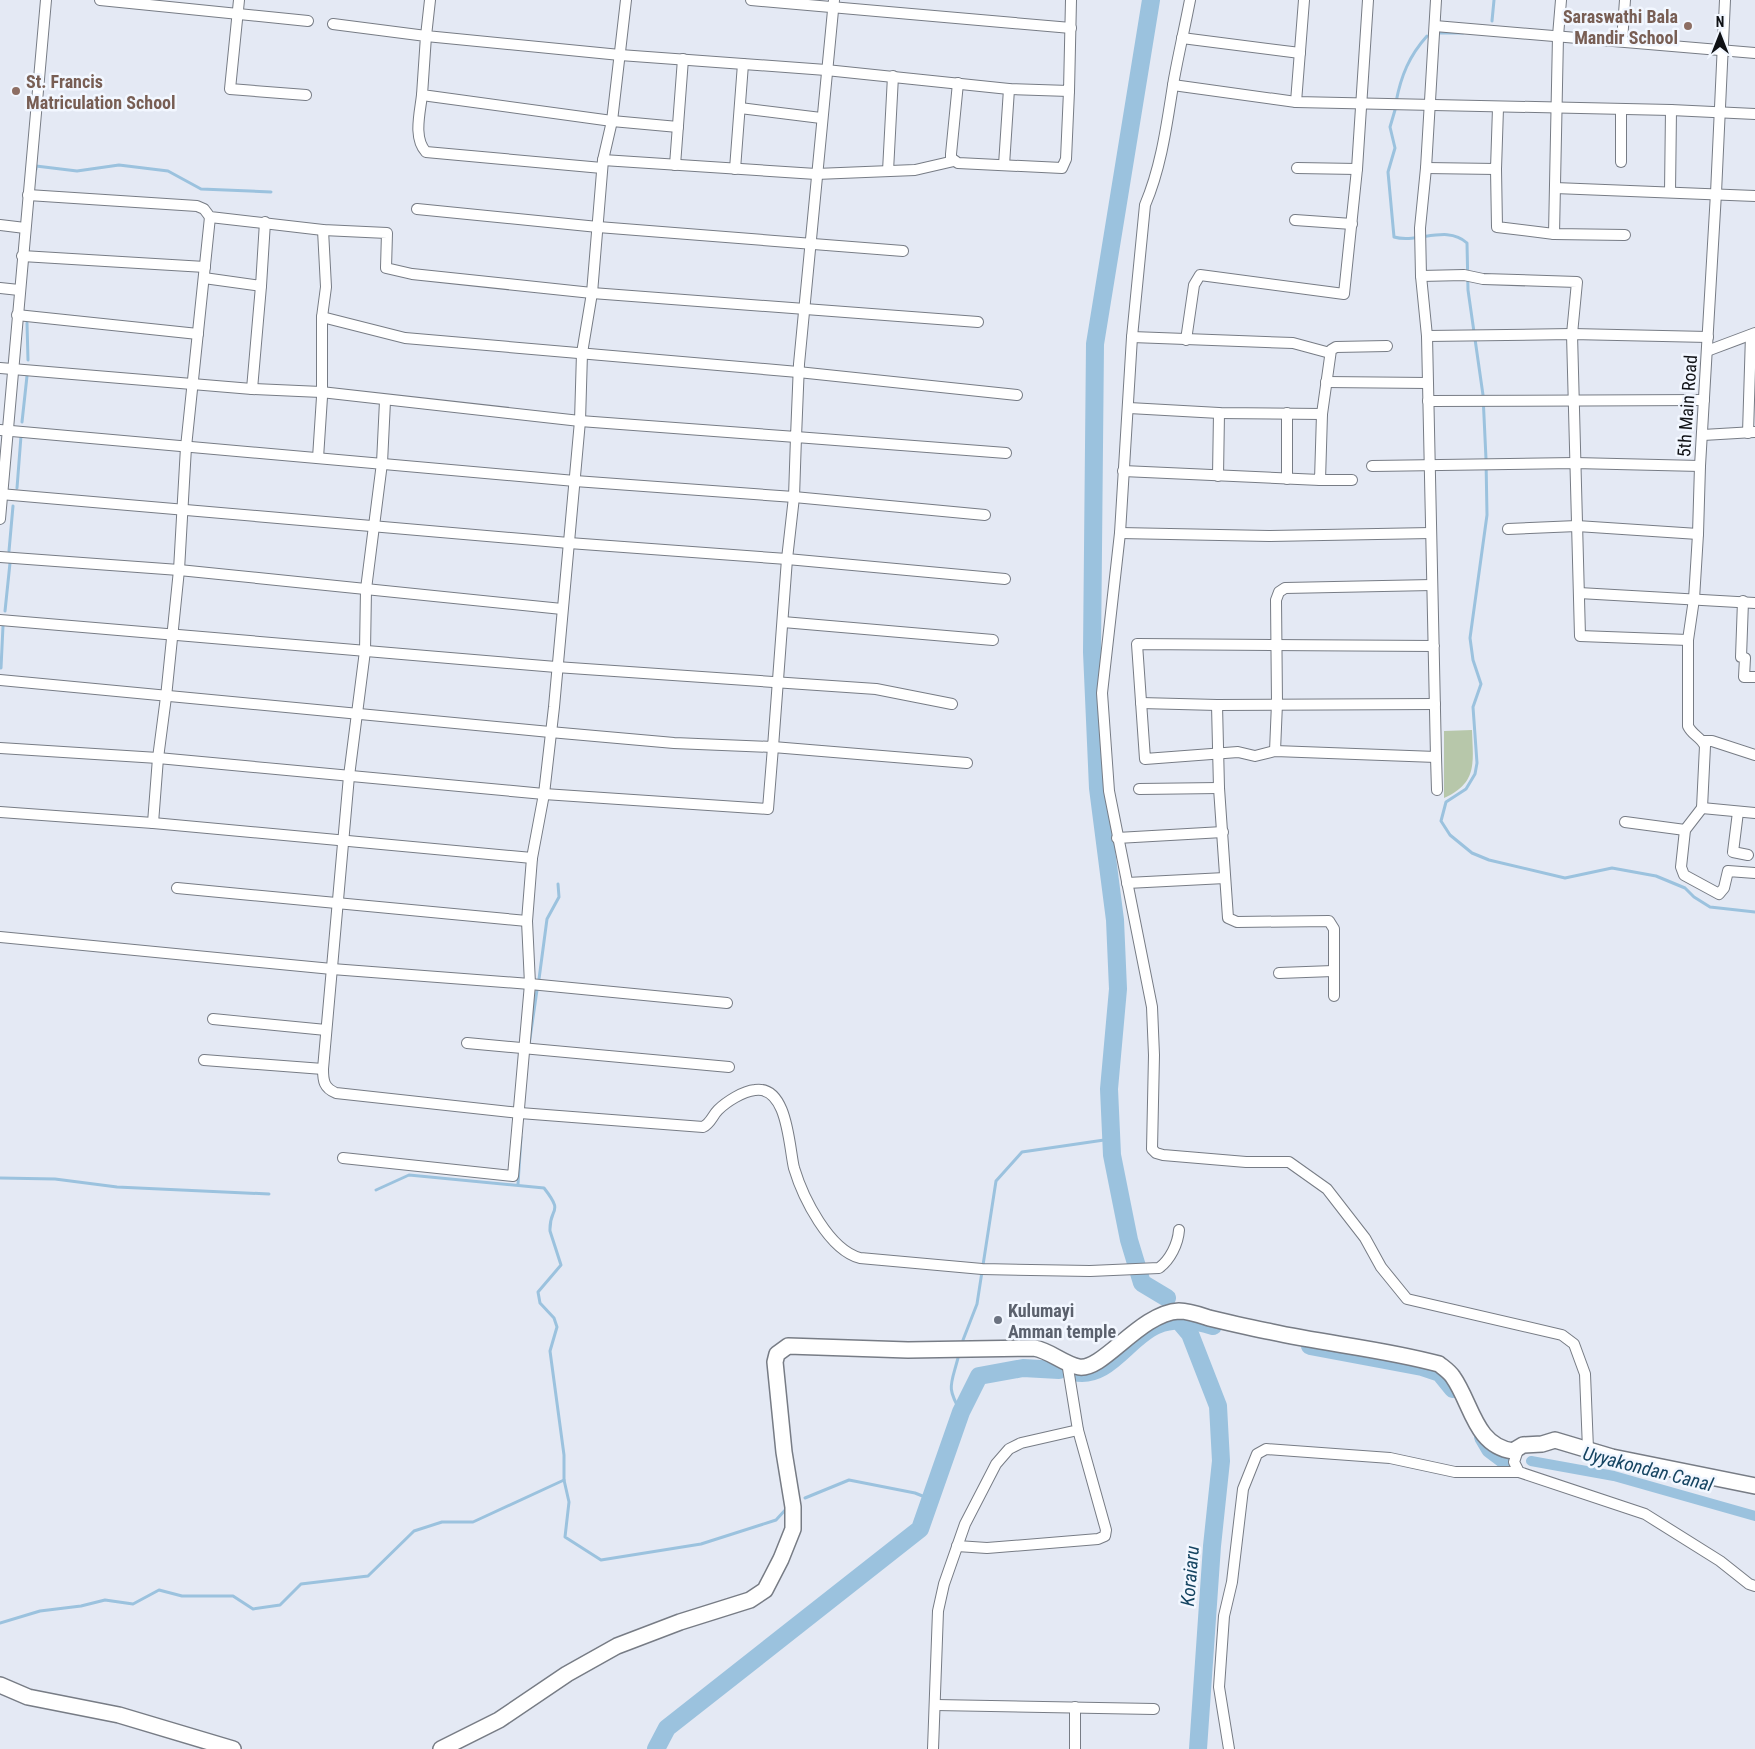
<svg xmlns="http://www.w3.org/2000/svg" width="1755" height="1749" font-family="'Roboto Condensed',sans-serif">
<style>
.green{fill:#b7c7aa}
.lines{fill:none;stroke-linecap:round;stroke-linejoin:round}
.stream{stroke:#9bc2de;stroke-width:3}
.canal{stroke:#9bc2de;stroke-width:10}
.river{stroke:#9bc2de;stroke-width:18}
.street-casing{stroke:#777c85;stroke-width:12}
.secondary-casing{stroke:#777c85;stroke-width:18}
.street{stroke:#fff;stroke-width:10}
.secondary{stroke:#fff;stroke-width:15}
.education-dot{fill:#8d6e63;stroke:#f2f7ff;stroke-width:2}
.worship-dot{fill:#6b7280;stroke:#f2f7ff;stroke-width:2}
.labels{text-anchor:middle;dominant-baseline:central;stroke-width:5;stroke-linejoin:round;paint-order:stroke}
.education-label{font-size:18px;font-weight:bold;fill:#785e54;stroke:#f2f7ff;text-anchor:end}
.street-label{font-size:18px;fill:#0f1115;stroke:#f2f7ff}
.worship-label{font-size:18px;font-weight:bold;fill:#5b616d;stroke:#f2f7ff;text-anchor:start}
.water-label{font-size:19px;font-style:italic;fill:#154461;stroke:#f2f7ff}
</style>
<rect width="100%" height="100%" fill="#e4e9f4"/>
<path class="green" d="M 1472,730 C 1473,762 1478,783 1444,798 L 1444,731 Z"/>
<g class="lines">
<g class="stream">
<polyline points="1492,21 1494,0"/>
<polyline points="1438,33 1463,33"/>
<path d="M 1396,102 C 1401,76 1409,56 1427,36"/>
<path d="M 1395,110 L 1390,127 L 1395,148 L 1388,172 L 1394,237 C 1417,244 1447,224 1467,243 L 1468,290 L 1483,395 L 1486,459 L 1487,515 L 1470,638 L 1473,660 L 1481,684 L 1473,707 L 1477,763 L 1475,774 L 1466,789 L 1446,802 L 1441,821 L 1450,835 L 1472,853 L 1489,860 L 1565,878 L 1612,868 L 1656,876 L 1685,888 L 1694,897 L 1710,907 L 1755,912"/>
<polyline points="36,169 36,166 77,171 119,165 168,171 201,189 271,192"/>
<polyline points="27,323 28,360"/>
<polyline points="22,422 27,376"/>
<polyline points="17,488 21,436"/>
<polyline points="9,551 13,506"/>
<polyline points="5,611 10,563"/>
<polyline points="1,668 3,626"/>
<polyline points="539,979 547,919 559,897 558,884"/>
<polyline points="529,1045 537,990"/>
<polyline points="0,1178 55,1179 117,1187 269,1194"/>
<polyline points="518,1184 521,1137"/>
<path d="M 376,1190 L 409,1175 L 544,1188 C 565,1215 549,1206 550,1231 L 561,1265 L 538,1292 L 540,1303 L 554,1318 L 557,1327 L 550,1351 L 564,1455 L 564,1480 L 569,1502 L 565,1537 L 601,1560 L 701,1544 L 776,1520 L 787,1508"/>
<polyline points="963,1340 977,1304 996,1181 1022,1152 1111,1139"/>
<path d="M 958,1358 C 951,1385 946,1387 961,1412"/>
<polyline points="805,1498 849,1480 915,1493 930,1499"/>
<polyline points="0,1623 40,1611 81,1606 105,1600 133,1604 159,1590 182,1596 233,1596 253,1609 280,1605 301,1584 368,1576 414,1531 442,1522 473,1522 564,1480"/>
</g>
<polyline class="canal" points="1531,1461 1614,1476 1755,1516"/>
<g class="river">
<polyline points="1151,0 1095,344 1092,652 1098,788 1115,920 1118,989 1109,1089 1112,1155 1129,1240 1142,1283 1167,1298"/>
<polyline points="1179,1321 1190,1334 1218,1406 1221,1461 1212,1546 1198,1749"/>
<polyline points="1310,1346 1422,1367 1440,1373 1453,1389"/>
<path d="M 1074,1372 C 1108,1380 1128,1337 1157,1325 C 1175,1317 1195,1321 1213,1326"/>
<polyline points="1483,1437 1490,1449 1510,1464"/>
<polyline points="656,1749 667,1728 920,1529 961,1412 979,1376 1023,1368 1059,1370"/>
</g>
<defs>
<g id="street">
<polyline points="100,0 308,21"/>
<polyline points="239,0 230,89 306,95"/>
<polyline points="430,0 426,36 620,55 826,70 1009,89 1069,91 1071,0"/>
<polyline points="751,0 1071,28"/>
<path d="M 1190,0 C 1185,26 1179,52 1174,79 C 1167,122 1162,165 1145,205 L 1132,337 L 1120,533 L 1102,693 L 1109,791 L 1152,1007 L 1154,1055 L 1152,1149 L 1156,1153 L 1163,1155 L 1246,1162 L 1289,1162 L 1327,1189 L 1365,1238 L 1381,1267 L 1407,1299 L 1562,1335 L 1574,1344 L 1585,1374 L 1588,1449"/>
<polyline points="1304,0 1296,102 1671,110 1755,114"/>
<polyline points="1561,0 1558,36 1554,234 1625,235"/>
<polyline points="333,24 426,36 422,95 612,121 678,127"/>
<polyline points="1435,26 1755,53"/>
<polyline points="1182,38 1300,53"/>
<polyline points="1622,41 1625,0"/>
<polyline points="958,83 951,154 951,158 958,163 1062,168 1066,159 1069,91"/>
<polyline points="1173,85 1296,102"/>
<path d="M 422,95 C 420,113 413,138 426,152 L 602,168"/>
<polyline points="740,108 821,118"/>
<polyline points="1621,110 1621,162"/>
<polyline points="603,160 816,174 915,170 954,161"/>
<polyline points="675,165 683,59"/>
<polyline points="1004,165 1009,89"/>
<polyline points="1297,168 1357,169"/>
<polyline points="1426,168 1496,169 1498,108"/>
<polyline points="735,169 743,64"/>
<polyline points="1496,169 1497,227 1554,234"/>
<polyline points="888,171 893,76"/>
<polyline points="1555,188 1755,196"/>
<polyline points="1670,192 1671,110"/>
<polyline points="28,195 197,206 204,209 210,217 323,230 387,233 386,268 412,274 592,293 978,322"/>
<polyline points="417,209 598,227 903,251"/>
<polyline points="1295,220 1352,224"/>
<polyline points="0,225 25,228"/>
<polyline points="22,256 205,267"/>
<polyline points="1421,276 1464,275 1483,279 1577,282 1572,334 1580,636 1688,640"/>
<polyline points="204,278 261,286 265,222"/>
<polyline points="0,288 19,290"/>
<polyline points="17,315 198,334"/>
<polyline points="322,317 405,338 798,372 1017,395"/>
<polyline points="1427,336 1572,334 1708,337"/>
<polyline points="1132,337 1293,343 1330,353"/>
<polyline points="1186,340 1194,285 1200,275 1344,294 1357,169 1368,0"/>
<polyline points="1707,351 1755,333"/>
<polyline points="0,368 252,389 321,392 580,421 796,437 799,364 834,0"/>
<polyline points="1326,382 1427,383"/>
<polyline points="252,389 261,286"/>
<path d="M 385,401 L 382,463 L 366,589 L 365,651 L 349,776 L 323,1069 C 323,1081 324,1088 336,1093 L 520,1113 L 703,1127 C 711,1123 712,1116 718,1110 C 726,1102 743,1091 755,1090 C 788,1085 789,1148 794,1168 C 803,1198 829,1250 860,1258 L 982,1269 L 1090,1271 L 1159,1268 C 1170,1260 1178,1244 1179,1230"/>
<polyline points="1428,401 1704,400"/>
<polyline points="1129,408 1219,413 1322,414"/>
<polyline points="1287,413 1287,479"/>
<polyline points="0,430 575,481 794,497 985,515"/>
<polyline points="1748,433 1751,335"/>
<polyline points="1703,435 1754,432"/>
<polyline points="318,458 322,397 322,317 326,287 323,230"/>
<polyline points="1372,466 1575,463 1700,466"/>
<polyline points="1123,471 1320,480 1322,414 1331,350 1336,347 1387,346"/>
<polyline points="1218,476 1219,413"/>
<polyline points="1320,480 1352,480"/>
<polyline points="0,494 569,543 787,559 1005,579"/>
<polyline points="0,519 46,0"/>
<polyline points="1508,529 1577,526 1698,534"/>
<polyline points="1120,533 1269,536 1431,533"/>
<polyline points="0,557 179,570 562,609"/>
<polyline points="1579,593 1755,603"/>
<polyline points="1743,601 1741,657 1745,658 1744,677 1755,677"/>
<polyline points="0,620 556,667 876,689 952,704"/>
<polyline points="783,622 993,640"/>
<polyline points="1434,646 1137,644 1145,759 1238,752 1255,756 1275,751 1436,757 1427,336 1421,276 1420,228 1426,168 1436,0"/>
<polyline points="0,680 550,732 674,743 773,747 787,559 794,497 796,437 1006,453"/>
<polyline points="1141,703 1217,705 1435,704"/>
<polyline points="1217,705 1219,788 1228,918 1237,922 1329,921 1334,929 1334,996"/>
<polyline points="1703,741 1712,741 1755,755"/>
<polyline points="0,748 158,758 544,794 768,809 773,747 967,763"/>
<polyline points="1275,751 1277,703 1276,600 1279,592 1285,588 1432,585"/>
<polyline points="1436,757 1437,790"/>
<polyline points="1139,789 1219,788"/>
<path d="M 1702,808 L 1705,746 C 1701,737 1692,735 1688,726 L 1688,640 L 1694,599 L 1698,534 L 1700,466 L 1716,193 L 1725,0"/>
<polyline points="1702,808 1685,830 1681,867 1684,875 1719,894 1724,888 1728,871 1755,873"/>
<polyline points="1702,808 1755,813"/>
<polyline points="0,812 153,823 532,858"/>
<polyline points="1738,812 1733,852 1748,855"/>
<polyline points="1625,822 1685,830"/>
<polyline points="153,823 158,758 166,697 179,570 186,447 210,217"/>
<polyline points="1117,838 1223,832"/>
<polyline points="1127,883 1225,878"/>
<polyline points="177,888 527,921"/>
<polyline points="0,937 332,969 530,984 727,1003"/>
<polyline points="1279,973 1333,971"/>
<polyline points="213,1019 326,1030"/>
<polyline points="467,1043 729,1067"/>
<polyline points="204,1060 323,1069"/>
<polyline points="343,1158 513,1176 530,984 527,921 532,858 544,794 554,707 580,421 582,353 592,293 603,160 612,121 626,0"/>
<polyline points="1518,1450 1514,1462 1519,1472 1645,1514 1720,1561 1749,1584 1755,1586"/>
<polyline points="957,1546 987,1548 1098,1539 1105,1536 1106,1530 1078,1430"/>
<polyline points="936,1705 1154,1709"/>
<polyline points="1075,1707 1075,1749"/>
<polyline points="933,1749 938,1611 944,1584 965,1524 996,1464 1009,1449 1021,1443 1078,1430 1067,1362"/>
<polyline points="1229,1749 1219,1687 1224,1616 1232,1582 1243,1489 1257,1454 1266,1449 1390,1458 1455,1472 1519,1472"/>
</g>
<g id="secondary">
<polyline points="0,1685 28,1697 119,1715 233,1749"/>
<path d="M 441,1749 L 499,1720 L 567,1674 L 617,1646 L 680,1622 L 750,1600 L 765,1590 L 781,1559 L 793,1529 L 793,1507 L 784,1452 L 775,1362 L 777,1354 L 788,1346 L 908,1350 L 1034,1348 C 1051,1351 1063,1364 1079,1367 C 1103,1371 1140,1313 1179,1311 C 1189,1311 1200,1315 1209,1318 C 1230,1323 1251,1328 1272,1332 C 1327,1344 1384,1349 1439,1364 C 1444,1368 1450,1372 1453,1377 C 1472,1404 1475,1446 1513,1451 L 1523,1445 L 1542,1444 L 1555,1440 L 1612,1457 L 1755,1486"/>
</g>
</defs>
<use href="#street" class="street-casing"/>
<use href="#secondary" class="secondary-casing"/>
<use href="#street" class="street"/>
<use href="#secondary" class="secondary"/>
</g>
<g class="education-dot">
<circle cx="1688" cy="26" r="5"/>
<circle cx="16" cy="91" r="5"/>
</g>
<circle class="worship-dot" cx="998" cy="1320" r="5"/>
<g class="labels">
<g class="education-label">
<text x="1678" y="16">Saraswathi Bala<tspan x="1678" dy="21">Mandir School</tspan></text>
<text x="26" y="81" text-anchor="start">St. Francis<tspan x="26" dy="21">Matriculation School</tspan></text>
</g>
<g class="street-label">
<text transform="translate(1687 406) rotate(-86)">5th Main Road</text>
</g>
<g class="worship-label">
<text x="1008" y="1310">Kulumayi<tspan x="1008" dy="21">Amman temple</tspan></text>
</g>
<g class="water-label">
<text transform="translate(1648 1469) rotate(14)">Uyyakondan Canal</text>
<text transform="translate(1190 1576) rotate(-85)">Koraiaru</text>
</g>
</g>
<g transform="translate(1720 35)" stroke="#f2f7ff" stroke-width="4" paint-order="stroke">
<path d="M0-4L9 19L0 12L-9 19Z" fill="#0f1115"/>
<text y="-8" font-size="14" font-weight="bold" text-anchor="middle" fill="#0f1115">N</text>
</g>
</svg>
